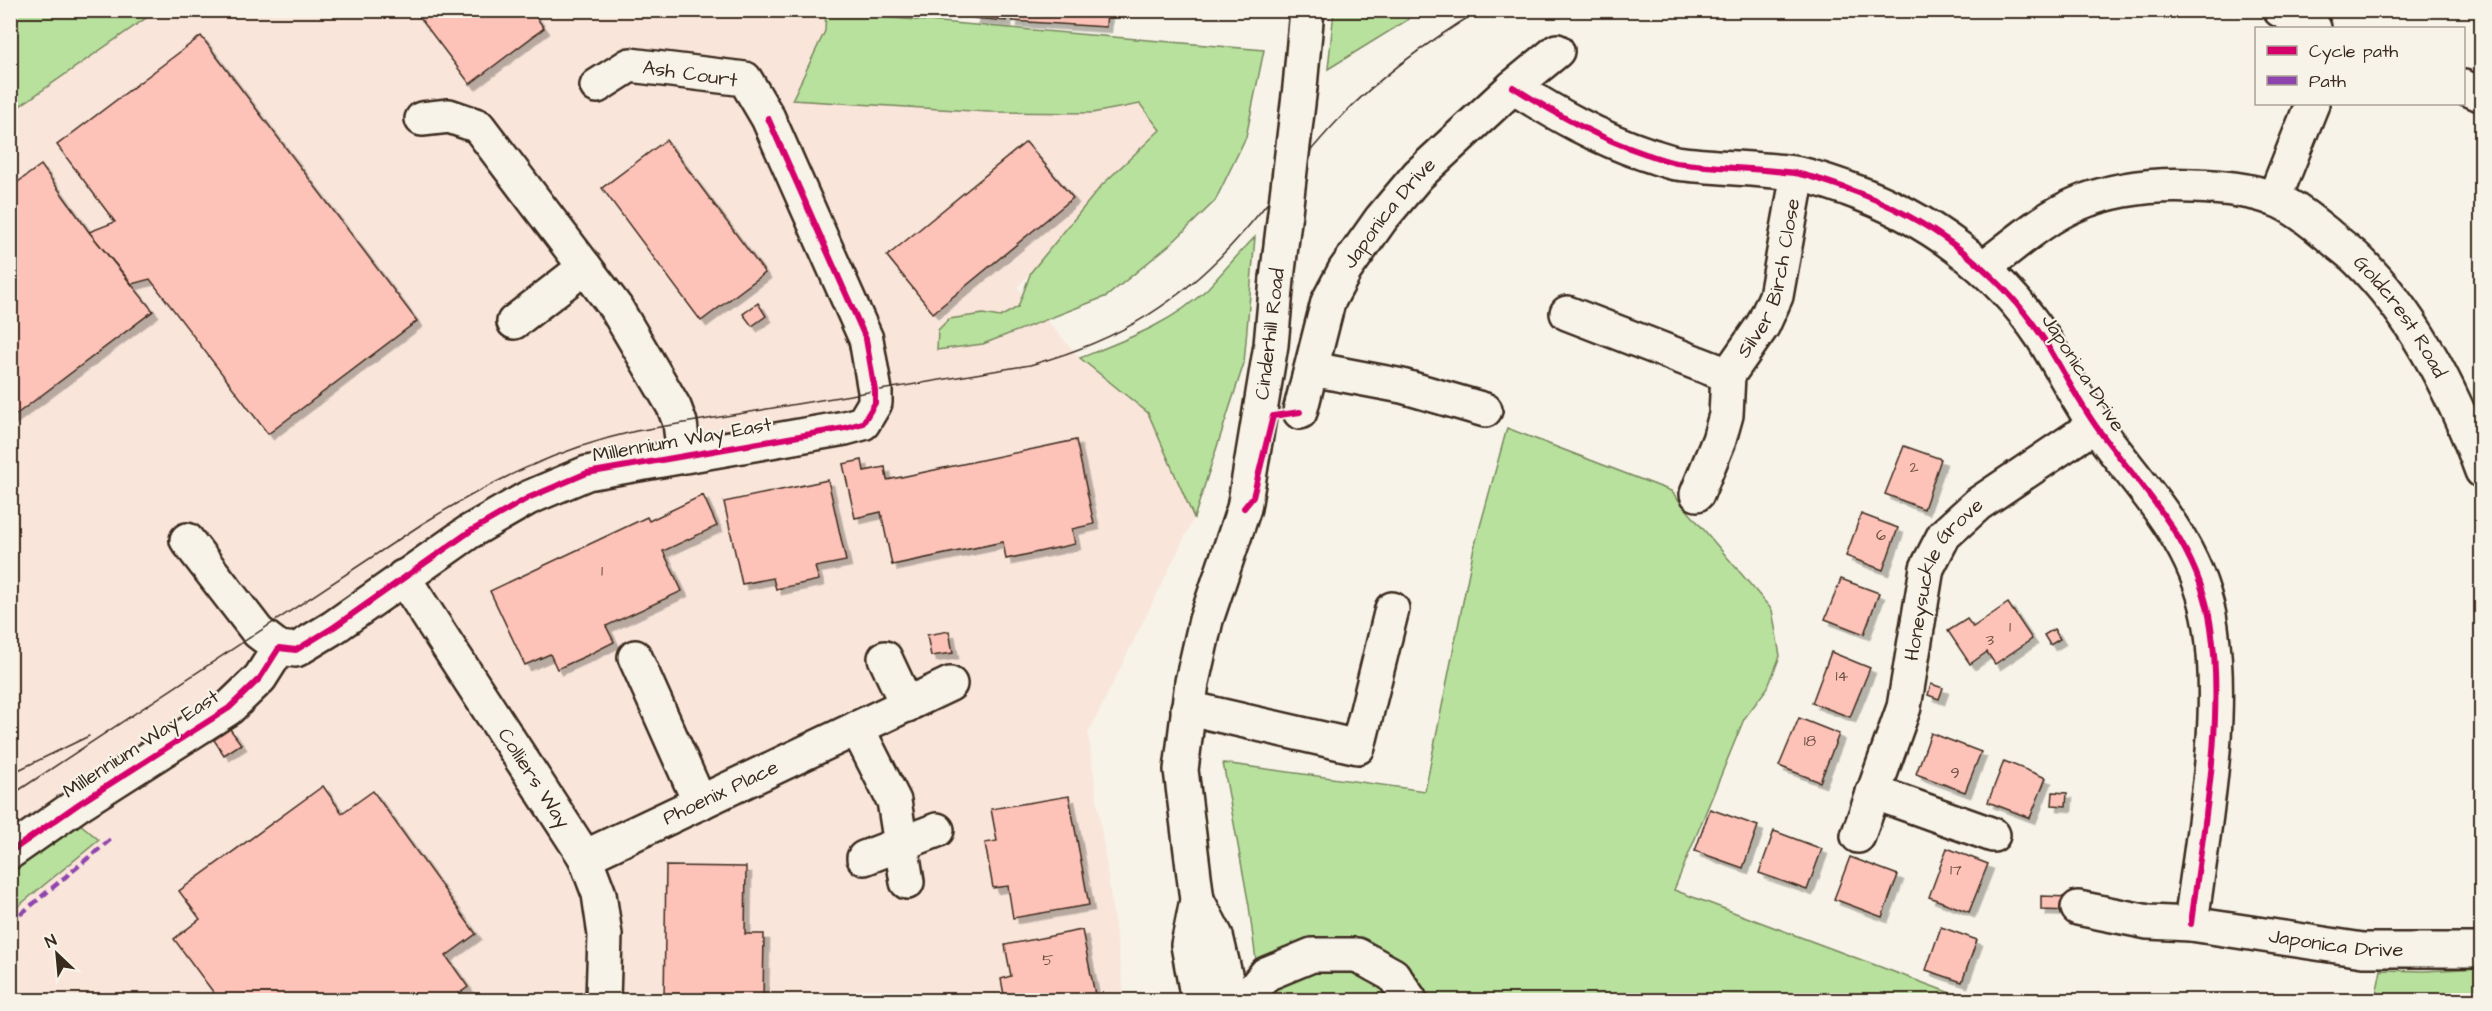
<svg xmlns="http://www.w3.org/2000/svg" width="2492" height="1011" font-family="'Architects Daughter',sans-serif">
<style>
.built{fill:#f9e5da}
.green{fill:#b7e19d;stroke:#79865e;stroke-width:1.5}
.building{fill:#fec3b8;stroke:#3b2a1e;stroke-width:1.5;filter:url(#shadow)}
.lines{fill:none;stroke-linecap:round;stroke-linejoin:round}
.minor-casing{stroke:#3b2a1e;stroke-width:38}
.minor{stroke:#f7f3e8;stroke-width:33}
.tram{stroke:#3b2a1e;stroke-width:1.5}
.minor-bridge-casing{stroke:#3b2a1e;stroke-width:38;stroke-linecap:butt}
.minor-bridge{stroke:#f7f3e8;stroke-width:33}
.quiet{stroke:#8e44ad;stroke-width:4.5;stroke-dasharray:9 4.5;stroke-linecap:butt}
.cycleway-casing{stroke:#f7f3e8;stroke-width:10}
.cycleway{stroke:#d6006c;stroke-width:6}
.labels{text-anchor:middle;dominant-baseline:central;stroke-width:4.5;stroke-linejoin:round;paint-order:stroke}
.number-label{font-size:16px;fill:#6c5044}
.street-label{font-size:20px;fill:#3b2a1e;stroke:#f7f3e8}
</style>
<defs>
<filter id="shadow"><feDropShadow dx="5.5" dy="5.5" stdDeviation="0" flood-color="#0004"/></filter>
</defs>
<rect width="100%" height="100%" fill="#f7f3e8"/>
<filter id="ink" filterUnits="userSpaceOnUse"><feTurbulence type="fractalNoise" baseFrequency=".0167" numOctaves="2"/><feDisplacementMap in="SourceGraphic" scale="12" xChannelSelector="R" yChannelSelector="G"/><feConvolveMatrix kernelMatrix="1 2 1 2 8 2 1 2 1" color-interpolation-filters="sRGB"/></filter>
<g filter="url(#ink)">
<polygon class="built" points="847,10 847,14 1089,36 1164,136 1017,287 1080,358 1148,413 1194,518 1088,734 1125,1000 11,1000 11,112 156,11"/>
<g class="green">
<polygon points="11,10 156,10 156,11 11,112"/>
<polygon points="826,11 848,11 847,14 1264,50 1246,137 1215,201 1173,242 1107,296 983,344 937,350 938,330 949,319 983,314 1000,317 1018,307 1031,272 1102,185 1160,130 1140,104 1092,113 989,112 792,100 825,31"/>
<polygon points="1334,11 1334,10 1416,11 1406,21 1328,69"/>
<path d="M 1255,237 L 1244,363 L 1194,518 L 1148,413 L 1080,358 C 1125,340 1173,323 1208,288 C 1224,271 1239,253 1255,237 Z"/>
<polygon points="1507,428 1671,491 1772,610 1780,656 1768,687 1744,719 1674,890 1969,1000 1261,1000 1249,906 1223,763 1425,791 1473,552"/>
<polygon points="78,822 99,840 11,912 10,872"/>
<polygon points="2481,968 2481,1000 2375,1000 2381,970 2424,971"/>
</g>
<g class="building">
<polygon points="414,10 531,10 544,28 470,84"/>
<polygon points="975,10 1007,10 1006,21 974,18"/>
<polygon points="1013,10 1107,10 1106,27 1012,21"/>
<polygon points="201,36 417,321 268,434 150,279 132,284 89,232 115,222 57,145"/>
<polygon points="666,140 765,273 701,321 602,188"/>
<polygon points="1026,142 1073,198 933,313 887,256"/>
<polygon points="41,165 89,232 153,311 10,419 10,188"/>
<polygon points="758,303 766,316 752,326 743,314"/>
<polygon points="1076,440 1094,524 1072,529 1075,544 1006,559 1003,542 892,565 881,512 855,518 843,464 862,460 864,471 885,467 887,480"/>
<polygon points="1904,446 1941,459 1924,509 1885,494"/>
<polygon points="828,480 846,561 815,567 819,580 776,589 773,578 742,584 724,502"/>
<polygon points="703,495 717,526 663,551 682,591 606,626 614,642 586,656 557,669 550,654 525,665 490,591 647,517 649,521"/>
<polygon points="1861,514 1898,528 1883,570 1846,556"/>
<polygon points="1841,579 1879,593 1864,634 1825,619"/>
<polygon points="2008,603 2032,639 1995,664 1987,652 1970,664 1948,631 1967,619 1973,627"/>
<polygon points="2054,629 2060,639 2050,645 2044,635"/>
<polygon points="949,631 953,653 931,656 927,635"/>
<polygon points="1831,652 1870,668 1850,717 1812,703"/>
<polygon points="1931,684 1943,688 1939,699 1928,695"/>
<polygon points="1799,718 1839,734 1820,782 1779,766"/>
<polygon points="230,729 241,744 224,755 214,740"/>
<polygon points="1931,733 1981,752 1965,792 1916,774"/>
<polygon points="2004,761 2046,778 2030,818 1988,802"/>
<polygon points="323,786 342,813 373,791 476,934 446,956 468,987 450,1000 219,1000 174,939 200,919 179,891"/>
<polygon points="2053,792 2067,793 2066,806 2052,805"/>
<polygon points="1069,796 1089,905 1013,918 1008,886 993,888 985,843 997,841 991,809"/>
<polygon points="1710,809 1758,826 1743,868 1695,851"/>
<polygon points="1774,831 1822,849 1807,890 1759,873"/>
<polygon points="1947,848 1988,864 1969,912 1929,897"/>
<polygon points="1850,857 1898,875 1882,917 1834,899"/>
<polygon points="666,866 746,867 745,934 764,934 763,1000 664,1000"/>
<polygon points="2041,896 2070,897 2070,911 2041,910"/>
<polygon points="1941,927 1977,940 1962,982 1926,970"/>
<polygon points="1082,930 1096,1000 1005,1000 1001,979 1011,976 1005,945"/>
</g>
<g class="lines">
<defs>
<g id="minor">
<polyline points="2280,10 2314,28"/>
<polyline points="1300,87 1307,10"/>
<path d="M 1513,87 C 1556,114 1598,138 1646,154 C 1656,157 1666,161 1676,163 C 1715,168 1755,168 1794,173 C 1812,176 1831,183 1848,189 C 1927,217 1997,268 2043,338 C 2062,368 2077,400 2098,429 C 2145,493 2199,544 2211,627 C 2225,722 2203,829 2191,924"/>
<polyline points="2464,87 2482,95"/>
<polyline points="422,119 449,116 478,126 616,308 674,407 680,423 684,455"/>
<polyline points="2274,199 2312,104"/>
<path id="s1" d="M 1983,268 C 2013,246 2043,218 2077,204 C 2115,188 2153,184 2193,186 C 2219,187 2250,189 2274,199 C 2293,206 2311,221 2327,234 C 2337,243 2349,251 2358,260 C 2416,317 2455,396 2482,471"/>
<polyline points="1567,313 1728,375"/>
<polyline points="514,322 585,267"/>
<polyline points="1312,369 1402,386 1485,410"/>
<path id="s2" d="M 1300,412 L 1328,302 L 1345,270 L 1381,219 L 1418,175 L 1513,87 L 1557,51"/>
<path id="s3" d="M 1697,494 L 1719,440 L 1726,415 L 1728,375 L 1763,325 L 1776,296 L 1798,174"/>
<polyline points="187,540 258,632 279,648 296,650 334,627 469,532 528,498 587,473 845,428 863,423 875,403 875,391 866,339 768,118 745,79 630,65 597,86"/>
<path id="s4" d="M 403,577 L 585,857 L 599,894 L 605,935 L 603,1000"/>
<polyline points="635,657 700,803"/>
<polyline points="885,658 907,705"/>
<polyline points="1188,708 1358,747 1392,609"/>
<polyline points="857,728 894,801 907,882"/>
<polyline points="1873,792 1993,835"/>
<path id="s5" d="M 1858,836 L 1904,707 L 1927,568 L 1944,535 L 1978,504 L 2095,425"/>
<polyline points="10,852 80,803 229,708 260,678 279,648"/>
<path id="s6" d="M 585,857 L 950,684"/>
<polyline points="864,858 937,830"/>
<polyline points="1197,900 1216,936 1231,1000"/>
<path id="s7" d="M 2078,908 L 2148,922 L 2191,924 L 2363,950 L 2482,950"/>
<polyline points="1198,1000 1188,945 1197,900 1181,770 1192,682 1206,620 1244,508 1271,345 1277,279"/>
<polyline points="1245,1000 1266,974 1312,955 1357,955 1393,975 1410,1000"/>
</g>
</defs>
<use href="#minor" class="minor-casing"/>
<use href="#minor" class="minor"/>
<g class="tram">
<polyline points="10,774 89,736"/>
<path d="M 10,796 L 422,524 C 492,481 556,449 636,431 L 1030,365 C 1121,340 1184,301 1246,229 C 1277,193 1306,153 1340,118 C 1381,75 1429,41 1480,10"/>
</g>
<defs>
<polyline id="minor-bridge" points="1277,279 1300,87"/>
</defs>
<use href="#minor-bridge" class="minor-bridge-casing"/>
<use href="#minor-bridge" class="minor-bridge"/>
<polyline class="quiet" points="10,923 111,839"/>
<defs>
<g id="cycleway">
<path d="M 1513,87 C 1556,114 1598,138 1646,154 C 1656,157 1666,161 1676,163 C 1715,168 1755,168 1794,173 C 1812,176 1831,183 1848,189 C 1927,217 1997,268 2043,338 C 2062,368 2077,400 2098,429 C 2145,493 2199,544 2211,627 C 2225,722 2203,829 2191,924"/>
<polyline points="1244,508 1253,497 1273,416 1300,412"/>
<polyline points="10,852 80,803 229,708 260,678 279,648 296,650 334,627 469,532 528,498 587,473 845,428 863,423 875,403 875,391 866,339 768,118"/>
</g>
</defs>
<use href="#cycleway" class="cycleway-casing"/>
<use href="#cycleway" class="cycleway"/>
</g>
</g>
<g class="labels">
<g class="number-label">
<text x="1914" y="467">2</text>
<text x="1881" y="535">6</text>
<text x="602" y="571">1</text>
<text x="2010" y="627">1</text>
<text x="1990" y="640">3</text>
<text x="1842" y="676">14</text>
<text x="1810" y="741">18</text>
<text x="1955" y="773">9</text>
<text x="1956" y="870">17</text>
<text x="1048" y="960">5</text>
</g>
<g class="street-label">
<text transform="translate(690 74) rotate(8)">Ash Court</text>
<text stroke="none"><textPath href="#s2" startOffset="222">Japonica Drive</textPath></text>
<text stroke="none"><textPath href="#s3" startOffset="232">Silver Birch Close</textPath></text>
<text stroke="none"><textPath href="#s1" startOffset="490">Goldcrest Road</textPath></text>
<text transform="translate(1270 334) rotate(-83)">Cinderhill Road</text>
<text transform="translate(2083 373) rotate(57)">Japonica Drive</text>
<text transform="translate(682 440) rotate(-10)">Millennium Way East</text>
<text stroke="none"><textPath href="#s5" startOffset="274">Honeysuckle Grove</textPath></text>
<text transform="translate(141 744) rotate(-33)">Millennium Way East</text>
<text stroke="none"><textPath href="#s4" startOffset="240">Colliers Way</textPath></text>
<text stroke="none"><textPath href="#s6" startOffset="150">Phoenix Place</textPath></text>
<text stroke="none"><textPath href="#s7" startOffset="261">Japonica Drive</textPath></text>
</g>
</g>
<rect width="2492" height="1011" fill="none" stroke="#f7f3e8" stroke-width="36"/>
<rect x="18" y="18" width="2456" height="975" fill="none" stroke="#3b2a1e" stroke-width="2" filter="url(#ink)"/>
<rect x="2255" y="27" width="210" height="78" fill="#f7f3e8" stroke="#aca397" stroke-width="1.5"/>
<rect x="2267" y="46" width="30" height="9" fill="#d6006c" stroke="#aca397" stroke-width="1.5"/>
<text x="2309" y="57" font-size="18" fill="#3b2a1e">Cycle path</text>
<rect x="2267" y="76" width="30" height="9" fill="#8e44ad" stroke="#aca397" stroke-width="1.5"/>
<text x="2309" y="87" font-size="18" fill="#3b2a1e">Path</text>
<g transform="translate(57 954) rotate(334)" stroke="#f7f3e8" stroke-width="4.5" paint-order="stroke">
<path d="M0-4.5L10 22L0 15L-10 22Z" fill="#3b2a1e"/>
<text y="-9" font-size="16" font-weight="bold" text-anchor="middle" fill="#3b2a1e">N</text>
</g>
</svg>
